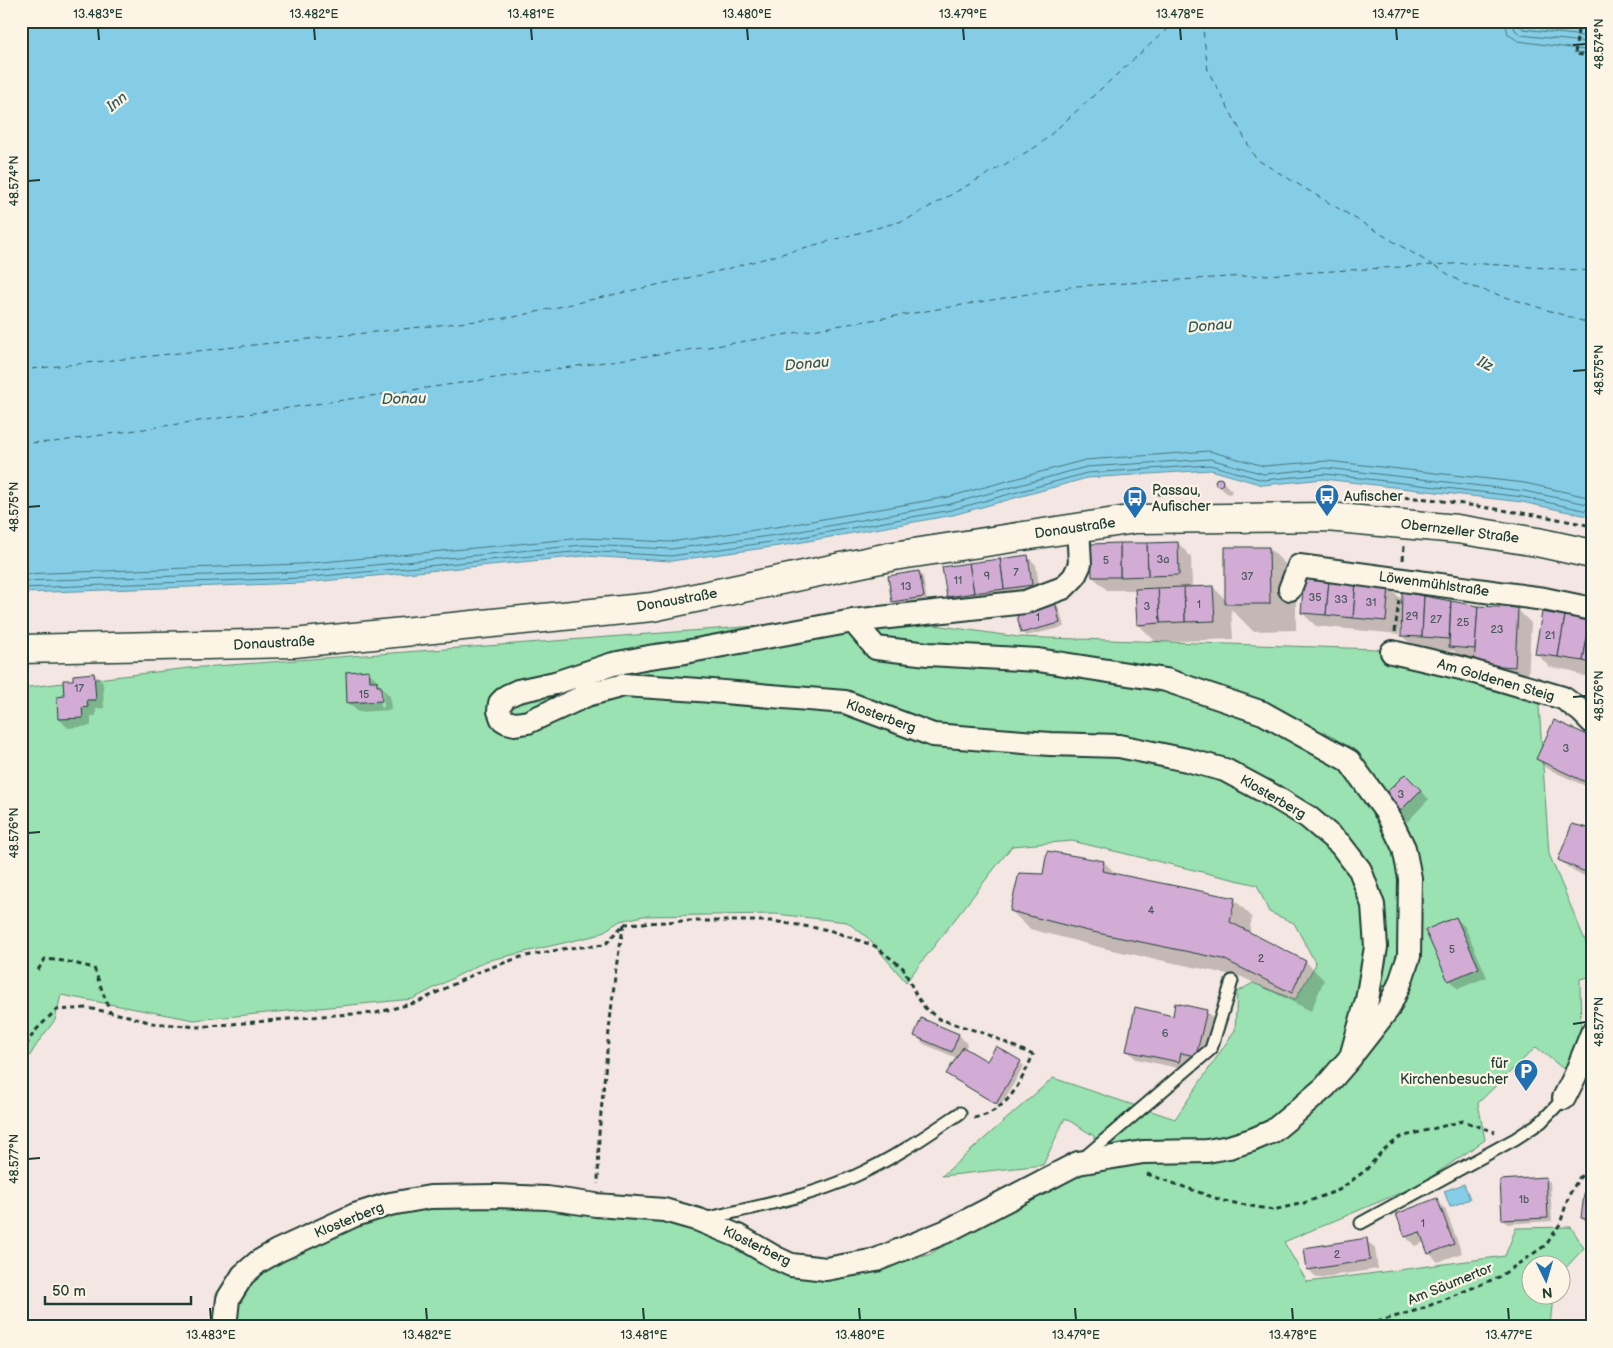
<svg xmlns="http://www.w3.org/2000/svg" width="1613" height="1348" font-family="'Balsamiq Sans',sans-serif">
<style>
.green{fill:#9ae2b1;stroke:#5c9072}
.water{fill:#85cde6;stroke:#5c939f}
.shadow{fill:#0003;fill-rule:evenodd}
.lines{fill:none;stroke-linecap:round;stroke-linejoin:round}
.shore{stroke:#48777b;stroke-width:1}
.ferry{stroke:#335a58;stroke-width:1;stroke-dasharray:6 5;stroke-linecap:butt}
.building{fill:#d2acd5;stroke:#1f3d34}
.service-casing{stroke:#1f3d34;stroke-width:15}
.minor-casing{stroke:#1f3d34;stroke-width:26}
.primary-casing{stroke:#1f3d34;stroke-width:31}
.path{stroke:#1f3d34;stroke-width:3;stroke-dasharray:5 4;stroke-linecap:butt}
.service{stroke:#fcf5e5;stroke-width:11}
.minor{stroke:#fcf5e5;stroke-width:22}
.primary{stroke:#fcf5e5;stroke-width:28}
.ticks{fill:none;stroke:#1f3d34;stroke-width:2}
.labels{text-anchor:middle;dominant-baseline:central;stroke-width:4.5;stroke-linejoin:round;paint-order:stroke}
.number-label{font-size:11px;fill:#4c595c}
.poi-label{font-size:14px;fill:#1f3d34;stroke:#fcf5e5;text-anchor:start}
.street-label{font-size:14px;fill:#1f3d34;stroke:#fcf5e5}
.water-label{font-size:15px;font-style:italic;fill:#335a58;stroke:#fcf5e5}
.neatline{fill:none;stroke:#1f3d34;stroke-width:2}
.ticks-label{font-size:12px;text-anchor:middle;fill:#1f3d34}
</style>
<rect width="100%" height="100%" fill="#f4e6e2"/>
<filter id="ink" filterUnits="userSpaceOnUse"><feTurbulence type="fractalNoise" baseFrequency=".02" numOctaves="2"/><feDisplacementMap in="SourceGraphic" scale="10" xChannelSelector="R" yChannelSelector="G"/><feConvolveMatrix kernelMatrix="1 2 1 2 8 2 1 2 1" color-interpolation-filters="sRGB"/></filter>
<g filter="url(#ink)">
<polygon class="green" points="879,617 1018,637 1376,649 1538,691 1549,854 1592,957 1592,976 1580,979 1581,1039 1566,1071 1536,1047 1478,1103 1485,1140 1421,1184 1284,1242 1307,1282 1505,1256 1516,1228 1571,1227 1584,1248 1561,1273 1560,1266 1530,1266 1530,1296 1553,1296 1550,1326 1553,1327 235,1327 234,1316 245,1288 262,1270 355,1227 420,1204 468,1203 657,1218 726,1238 755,1256 870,1269 929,1255 1094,1146 1094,1136 1065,1118 1043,1165 942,1176 1053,1078 1175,1119 1235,1030 1237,992 1253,983 1295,1000 1316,964 1294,923 1269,912 1257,885 1072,841 1012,846 906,982 868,938 847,922 776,914 643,916 620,921 598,935 486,961 413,999 194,1020 61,995 55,1020 39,1041 21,1070 21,688 189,668"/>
<g class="water">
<polygon points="21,21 1506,21 1592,32 1592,517 1522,502 1324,479 1263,485 1211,470 1087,478 953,515 786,545 671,561 584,556 302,583 21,593"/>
<polygon points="1464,1184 1470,1199 1450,1207 1444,1191"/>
</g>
<g class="shadow">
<polygon points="1218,480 1221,480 1232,491 1230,494 1226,493 1217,483"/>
<polygon points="1178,543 1191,557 1192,588 1213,587 1226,600 1269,548 1296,575 1296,630 1253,631 1231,609 1233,639 1156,642 1138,624 1136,590 1107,590 1093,577"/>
<polygon points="1027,556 1036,565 1040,594 957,605 948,596"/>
<polygon points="919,572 923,577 927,601 898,605 893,601"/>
<polygon points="1389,587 1403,601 1403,594 1478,607 1518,610 1531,623 1528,680 1463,660 1454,651 1416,649 1402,636 1402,626 1400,626 1399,634 1316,626 1302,613"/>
<polygon points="1055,603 1059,607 1064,627 1026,636 1022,632"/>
<polygon points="1592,621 1592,677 1578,675 1573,671 1550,667 1536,653"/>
<path d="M 369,672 L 378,681 L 378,684 L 390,696 L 391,710 L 358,712 L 349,703 ZM 380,690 L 383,690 L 384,707 L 381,708 Z"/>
<polygon points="94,674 103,683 104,708 96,709 96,716 91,716 91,726 68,728 59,719 65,697 75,681"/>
<polygon points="1592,739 1592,789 1546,768 1537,759"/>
<polygon points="1405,776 1429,799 1407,822 1383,798"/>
<polygon points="1592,830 1592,880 1569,868 1560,860"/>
<polygon points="1104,862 1117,875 1234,899 1252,917 1249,933 1306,962 1324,980 1311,1011 1242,977 1107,949 1030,929 1011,911 1044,875"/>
<polygon points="1456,918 1465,927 1487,977 1458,989 1449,980"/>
<polygon points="1206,1011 1215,1020 1205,1064 1190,1061 1188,1070 1136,1059 1127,1050 1174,1017"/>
<polygon points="922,1019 959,1035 967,1044 965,1049 988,1062 1020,1062 1024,1066 1000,1107 952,1078 948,1074 957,1058 924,1044 915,1035"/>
<polygon points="1545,1178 1550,1182 1552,1221 1507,1224 1503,1220"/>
<polygon points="1592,1181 1592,1227 1582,1218"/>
<polygon points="1436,1200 1445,1209 1462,1253 1438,1262 1429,1253 1425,1242 1415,1246 1406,1237"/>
<polygon points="1366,1240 1375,1249 1378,1269 1317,1278 1308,1269"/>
</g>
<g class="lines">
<g class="shore">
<polyline points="1505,21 1508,34 1518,41 1592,51"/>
<polyline points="1512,21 1515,30 1521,35 1592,43"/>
<polyline points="1519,21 1520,26 1524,29 1592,37"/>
<polyline points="21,574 301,564 583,538 670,542 783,526 948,497 1085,460 1209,451 1264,466 1327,461 1525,483 1592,498"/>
<polyline points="21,581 301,572 583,545 671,549 784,534 950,504 1086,467 1210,459 1264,474 1326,468 1524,491 1592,505"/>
<polyline points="21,588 302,578 583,551 671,556 785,540 951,510 1087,473 1210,465 1263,480 1325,474 1523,497 1592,512"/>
</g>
<g class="ferry">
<polyline points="1202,21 1208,71 1256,159 1431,264"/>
<polyline points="1435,266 1464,284 1592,324"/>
<polyline points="21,370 514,317 723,270 906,220 1039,145 1176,21"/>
<polyline points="21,443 54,442 722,345 1076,286 1469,263 1592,271"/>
</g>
</g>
<g class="building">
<circle cx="1219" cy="482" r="4"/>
<polygon points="1178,542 1179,575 1148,576 1147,543"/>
<polygon points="1120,543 1147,543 1148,576 1120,577"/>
<polygon points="1120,543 1120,577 1092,577 1091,544"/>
<polygon points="1225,547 1269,547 1270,604 1225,604"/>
<polygon points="1028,555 1032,585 1004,589 1000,559"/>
<polygon points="1000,559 1004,589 974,593 969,563"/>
<polygon points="969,563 974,593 947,597 942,567"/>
<polygon points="919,571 924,597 892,602 888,576"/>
<polygon points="1304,578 1329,580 1326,615 1301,613"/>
<polygon points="1329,580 1356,582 1353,618 1326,615"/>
<polygon points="1356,582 1389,585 1386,621 1353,618"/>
<polygon points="1213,586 1215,621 1185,622 1184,587"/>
<polygon points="1184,587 1185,622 1160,623 1158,588"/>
<polygon points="1158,588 1160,623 1137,625 1135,589"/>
<polygon points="1402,592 1424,596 1422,637 1401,636"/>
<polygon points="1424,596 1451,601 1449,639 1422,637"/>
<polygon points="1451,601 1478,606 1475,649 1449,647"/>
<polygon points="1055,602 1060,623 1021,633 1016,611"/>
<polygon points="1478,606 1518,608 1515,667 1474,664"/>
<polygon points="1542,612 1565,616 1558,657 1535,654"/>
<polygon points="1565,616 1590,620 1583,661 1558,657"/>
<polygon points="1590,620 1592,620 1592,663 1583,661"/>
<polygon points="369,670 370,681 377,681 377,686 381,686 382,701 347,703 346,672"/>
<polygon points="94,673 96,700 87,700 88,707 82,708 83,718 58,719 57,697 64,696 63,680 73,680 73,675"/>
<polygon points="1554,720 1592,737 1592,785 1536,759"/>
<polygon points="1405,774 1421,790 1397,814 1381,798"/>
<polygon points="1572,824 1592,829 1592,880 1588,878 1590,874 1558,860"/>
<polygon points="1047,851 1104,861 1102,871 1235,898 1230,922 1306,961 1292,993 1223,959 1088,931 1010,911 1019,873 1043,874"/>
<polygon points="1456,917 1479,968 1448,981 1425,930"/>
<polygon points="1175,1003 1207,1010 1196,1056 1181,1053 1179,1062 1126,1051 1135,1007 1173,1016"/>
<polygon points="921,1018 959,1034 952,1052 914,1036"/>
<polygon points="996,1046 1021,1061 996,1104 946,1074 963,1047 987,1061"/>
<polygon points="1546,1177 1548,1218 1502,1220 1500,1180"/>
<polygon points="1586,1179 1592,1179 1592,1220 1581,1218"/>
<polygon points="1437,1198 1454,1244 1428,1254 1420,1232 1405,1237 1396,1214"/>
<polygon points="1367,1238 1370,1260 1307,1270 1304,1248"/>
</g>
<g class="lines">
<defs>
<g id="service">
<polyline points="1085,1157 1211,1049 1232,981"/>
<path d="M 704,1219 C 754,1207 807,1198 855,1176 C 893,1159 926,1136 960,1113"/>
<polyline points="1361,1223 1515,1139 1541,1122 1564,1098"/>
</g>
<g id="minor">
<polyline points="1290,589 1299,566 1544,599 1592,609"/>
<polyline points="853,621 876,648 928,654 1038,660 1166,680 1263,713 1349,761 1387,813 1404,848 1410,878 1409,956 1400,983 1388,1009 1356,1050"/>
<polyline points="1392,652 1461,668 1563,698 1581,711 1592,722"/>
<polyline points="1564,1098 1575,1076 1592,1033"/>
<polyline points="225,1327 228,1299 243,1275 258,1262 277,1251 355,1215 390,1204 430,1197 495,1196 547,1198 596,1205 664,1210 699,1220 738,1236 776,1258 791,1265 826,1269 876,1260 947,1231 1078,1163 1143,1152 1207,1151 1229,1147 1252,1140 1273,1131 1296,1112 1325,1087 1351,1057 1367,1000 1376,947 1373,905 1360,870 1340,844 1308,817 1275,797 1225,770 1187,760 1119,746 1050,744 933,735 845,702 699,690 624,685 587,695 528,722 515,724 507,722 502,719 499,711 500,703 507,696 518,691 555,683 613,664 649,657 685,652 853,621 1025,602 1063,588 1074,577 1080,564 1078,527"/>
</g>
<polyline id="primary" points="21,649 294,643 652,607 894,556 1135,519 1327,517 1457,529 1537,542 1592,554"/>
</defs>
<use href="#service" class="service-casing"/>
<use href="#minor" class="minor-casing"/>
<use href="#primary" class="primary-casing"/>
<g class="path">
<polyline points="1579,21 1575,54 1592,56"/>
<polyline points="1158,494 1175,492 1182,494"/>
<polyline points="1360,495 1430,499 1548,517 1592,526"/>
<polyline points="1403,560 1404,546"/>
<polyline points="1395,632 1399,599"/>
<path d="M 624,924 L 683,921 L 772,921 L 829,930 L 875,946 L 903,968 L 916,995 L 925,1008 L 939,1019 L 989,1035 L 1033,1055 C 1020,1084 1007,1112 974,1118"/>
<polyline points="38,970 45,959 65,961 94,968 110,1012"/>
<polyline points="21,1053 35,1031 56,1010 87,1008 128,1016 152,1023 198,1027 334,1015 376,1013 418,1002 478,972 521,957 568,948 605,945 624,924 616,967 610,1021 599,1133 598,1184"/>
<polyline points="1147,1174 1224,1201 1273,1210 1304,1203 1339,1190 1366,1170 1383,1150 1401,1137 1463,1121 1495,1132"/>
<polyline points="1360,1327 1421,1309 1499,1277 1546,1245 1560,1224 1569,1195 1579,1178 1592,1168"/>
</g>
<use href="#service" class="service"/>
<use href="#minor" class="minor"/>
<use href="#primary" class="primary"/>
</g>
</g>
<path class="ticks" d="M 98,28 L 99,40M 314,28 L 315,40M 531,28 L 532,40M 747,28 L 748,40M 963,28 L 964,40M 1180,28 L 1181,40M 1396,28 L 1397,40M 1573,45 L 1586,44M 28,181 L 40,180M 1573,371 L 1586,370M 28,507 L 40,506M 1573,697 L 1586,696M 28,833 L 40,832M 1573,1024 L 1586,1022M 28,1159 L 40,1158M 210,1308 L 211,1320M 426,1308 L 427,1320M 643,1308 L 644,1320M 859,1308 L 860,1320M 1075,1308 L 1076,1320M 1292,1308 L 1293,1320M 1508,1308 L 1509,1320"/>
<defs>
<symbol id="bus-pin" viewBox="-11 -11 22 30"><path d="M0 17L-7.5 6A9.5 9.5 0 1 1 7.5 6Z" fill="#1f6fb2" stroke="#fcf5e5"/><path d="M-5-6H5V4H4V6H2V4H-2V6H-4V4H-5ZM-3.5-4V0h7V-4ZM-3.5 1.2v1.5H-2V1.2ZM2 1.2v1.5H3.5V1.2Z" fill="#fff"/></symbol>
<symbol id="parking-pin" viewBox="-11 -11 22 30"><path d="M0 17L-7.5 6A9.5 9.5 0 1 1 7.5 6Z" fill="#1f6fb2" stroke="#fcf5e5"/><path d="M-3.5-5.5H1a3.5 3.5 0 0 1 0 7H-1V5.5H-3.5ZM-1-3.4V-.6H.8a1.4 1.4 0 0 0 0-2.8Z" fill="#fff"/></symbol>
</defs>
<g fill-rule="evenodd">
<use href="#bus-pin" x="1313" y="482" width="28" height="38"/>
<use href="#bus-pin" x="1121" y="484" width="28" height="38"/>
<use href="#parking-pin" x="1512" y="1057" width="28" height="38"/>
</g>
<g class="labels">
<g class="number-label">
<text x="1163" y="559">3a</text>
<text x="1106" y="560">5</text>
<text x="1016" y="572">7</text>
<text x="987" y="576">9</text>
<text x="1247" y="576">37</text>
<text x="958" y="580">11</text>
<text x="906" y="586">13</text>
<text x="1315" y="597">35</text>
<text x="1341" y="599">33</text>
<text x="1371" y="602">31</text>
<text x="1199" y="604">1</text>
<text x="1147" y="606">3</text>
<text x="1412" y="616">29</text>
<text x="1038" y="617">1</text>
<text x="1436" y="619">27</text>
<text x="1463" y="622">25</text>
<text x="1497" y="629">23</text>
<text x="1550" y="635">21</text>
<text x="79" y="688">17</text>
<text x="364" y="694">15</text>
<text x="1566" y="748">3</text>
<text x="1401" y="794">3</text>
<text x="1151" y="910">4</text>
<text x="1452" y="949">5</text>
<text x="1261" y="958">2</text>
<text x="1165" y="1033">6</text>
<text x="1524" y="1199">1b</text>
<text x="1423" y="1223">1</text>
<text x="1337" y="1254">2</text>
</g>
<g class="poi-label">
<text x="1152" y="490">Passau,<tspan x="1152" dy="16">Aufischer</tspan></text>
<text x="1344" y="496">Aufischer</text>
<text x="1508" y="1063" text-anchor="end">für<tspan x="1508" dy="16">Kirchenbesucher</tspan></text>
</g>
<g class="street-label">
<text transform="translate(1075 528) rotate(-8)">Donaustraße</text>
<text transform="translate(1460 531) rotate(7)">Obernzeller Straße</text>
<text transform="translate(1434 584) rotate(8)">Löwenmühlstraße</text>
<text transform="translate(677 600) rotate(-10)">Donaustraße</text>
<text transform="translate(274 643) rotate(-3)">Donaustraße</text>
<text transform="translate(1496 680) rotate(16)">Am Goldenen Steig</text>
<text transform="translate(881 716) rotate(20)">Klosterberg</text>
<text transform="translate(1273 797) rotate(30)">Klosterberg</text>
<text transform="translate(349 1220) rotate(-22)">Klosterberg</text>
<text transform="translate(757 1246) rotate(26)">Klosterberg</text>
<text transform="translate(1450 1284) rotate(-22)">Am Säumertor</text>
</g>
<g class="water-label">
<text transform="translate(117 102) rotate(-40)">Inn</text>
<text transform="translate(1210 326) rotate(-5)">Donau</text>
<text transform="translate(807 364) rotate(-5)">Donau</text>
<text transform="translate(1485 364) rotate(27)">Ilz</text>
<text transform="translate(404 399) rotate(-1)">Donau</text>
</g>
</g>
<rect width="1613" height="1348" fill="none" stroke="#fcf5e5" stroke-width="55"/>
<g transform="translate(1546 1280) rotate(175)"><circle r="24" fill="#fcf5e5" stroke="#a4ab9e"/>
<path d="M0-4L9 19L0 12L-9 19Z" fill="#1f6fb2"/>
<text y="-8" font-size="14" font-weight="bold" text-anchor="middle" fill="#1f3d34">N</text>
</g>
<path d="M45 1296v8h146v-8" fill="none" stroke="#1f3d34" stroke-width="2.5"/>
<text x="52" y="1296" font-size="15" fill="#1f3d34" stroke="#fcf5e5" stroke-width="4" paint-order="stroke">50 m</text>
<rect x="28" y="28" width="1558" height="1292" class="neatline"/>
<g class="ticks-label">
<text x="98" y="18">13.483°E</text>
<text x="314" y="18">13.482°E</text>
<text x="531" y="18">13.481°E</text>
<text x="747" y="18">13.480°E</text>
<text x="963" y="18">13.479°E</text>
<text x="1180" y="18">13.478°E</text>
<text x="1396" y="18">13.477°E</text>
<text transform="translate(1599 44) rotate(-90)" y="4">48.574°N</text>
<text transform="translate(14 181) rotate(-90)" y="4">48.574°N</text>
<text transform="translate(1599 370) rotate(-90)" y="4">48.575°N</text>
<text transform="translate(14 507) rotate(-90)" y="4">48.575°N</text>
<text transform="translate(1599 696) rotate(-90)" y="4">48.576°N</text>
<text transform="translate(14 833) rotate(-90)" y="4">48.576°N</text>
<text transform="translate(1599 1022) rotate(-90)" y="4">48.577°N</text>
<text transform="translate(14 1159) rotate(-90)" y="4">48.577°N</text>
<text x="211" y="1339">13.483°E</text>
<text x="427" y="1339">13.482°E</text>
<text x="644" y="1339">13.481°E</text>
<text x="860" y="1339">13.480°E</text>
<text x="1076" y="1339">13.479°E</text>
<text x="1293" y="1339">13.478°E</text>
<text x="1509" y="1339">13.477°E</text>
</g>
</svg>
